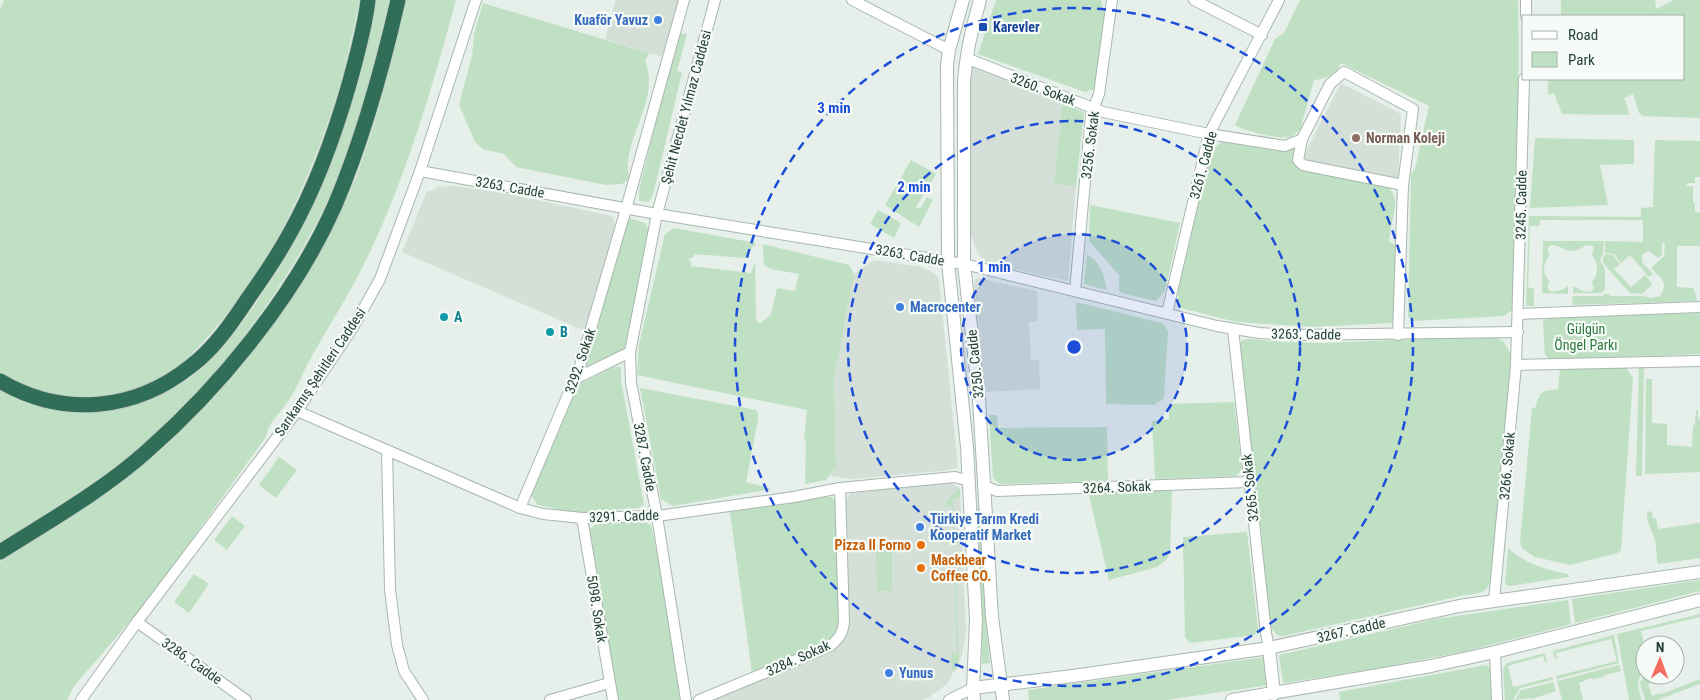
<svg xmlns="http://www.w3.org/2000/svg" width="1700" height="700" font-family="'Roboto Condensed',sans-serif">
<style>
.built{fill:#d4dfd8}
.green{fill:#bfe0c3}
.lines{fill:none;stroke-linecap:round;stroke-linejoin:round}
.minor-casing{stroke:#a8b7af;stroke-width:12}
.tertiary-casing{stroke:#a8b7af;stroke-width:14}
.motorway-casing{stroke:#c2cac6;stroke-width:17}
.minor{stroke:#fff;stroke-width:10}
.tertiary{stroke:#fff;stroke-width:12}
.motorway{stroke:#306e57;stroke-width:15}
.ring{fill:none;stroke:#1d4ed8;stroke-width:2.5;stroke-dasharray:9 6}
.shop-dot{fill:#3f7fe0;stroke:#f7fbf8;stroke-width:2}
.transit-dot{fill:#1a4fb4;stroke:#f7fbf8;stroke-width:2}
.education-dot{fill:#8d6e63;stroke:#f7fbf8;stroke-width:2}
.culture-dot{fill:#0f9aa8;stroke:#f7fbf8;stroke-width:2}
.food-dot{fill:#e8710a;stroke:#f7fbf8;stroke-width:2}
.labels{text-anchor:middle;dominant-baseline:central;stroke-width:4.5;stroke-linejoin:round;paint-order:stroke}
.shop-label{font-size:14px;font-weight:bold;fill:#366cbe;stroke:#f7fbf8;text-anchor:start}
.transit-label{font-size:14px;font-weight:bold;fill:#164399;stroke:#f7fbf8;text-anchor:start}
.street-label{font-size:14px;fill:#244135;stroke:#f7fbf8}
.education-label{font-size:14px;font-weight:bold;fill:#785e54;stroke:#f7fbf8;text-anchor:start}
.culture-label{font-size:14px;font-weight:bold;fill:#0d838f;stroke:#f7fbf8;text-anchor:start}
.park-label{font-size:14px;fill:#2e793f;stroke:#f7fbf8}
.food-label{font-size:14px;font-weight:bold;fill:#c56008;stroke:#f7fbf8;text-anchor:end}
.centre{fill:#1d4ed8;stroke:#f7fbf8;stroke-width:2.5}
.ring-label{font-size:15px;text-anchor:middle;font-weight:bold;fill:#1d4ed8;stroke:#f7fbf8;stroke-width:4.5;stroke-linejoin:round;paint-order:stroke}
</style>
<rect width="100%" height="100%" fill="#e6efe9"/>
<g class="built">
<polygon points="616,0 679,0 662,57 605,39"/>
<polygon points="970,66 1062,104 1054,184 1076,186 1068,281 989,264 982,259 977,252 969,229"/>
<polygon points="1341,83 1401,114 1398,179 1304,160 1303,157"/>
<polygon points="455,186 499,192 612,216 616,228 587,332 402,252 427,191 432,191 438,187"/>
<polygon points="874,260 921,267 934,273 939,279 958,468 941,471 864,478 851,479 830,476 836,467 834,379 854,274"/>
<polygon points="977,278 1037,291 1038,321 1029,322 1031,360 1039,360 1040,389 985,392 974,282"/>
<polygon points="949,482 960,488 966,633 962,656 947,684 928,698 922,700 708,700 836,648 845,639 848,630 845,500 851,493"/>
</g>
<g class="green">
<path d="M 4,0 L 360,0 C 352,33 346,67 336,99 C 314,165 287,230 248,287 C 240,298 230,309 222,320 C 202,344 181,369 152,382 C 113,400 63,402 23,384 C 15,381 8,376 0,372 L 0,10 Z"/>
<path d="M 375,0 L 389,0 C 375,64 358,127 333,188 C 321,217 305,245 289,271 C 245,342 193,403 129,456 C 88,488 44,515 0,542 L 0,390 C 32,411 80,418 117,409 C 143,403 168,394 190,378 C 211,362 228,341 244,320 C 283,267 315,209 337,147 C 342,130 346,113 350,96 C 358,64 367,32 375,0 Z"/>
<path d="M 406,0 L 456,0 C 430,95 403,190 357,278 C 343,304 326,330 312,356 C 303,371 297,389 287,403 C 279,415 268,422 266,437 L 145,604 L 74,686 L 67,700 L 0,700 L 0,562 C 46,532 93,507 135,472 C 228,397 313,286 357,175 C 378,118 392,59 406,0 Z"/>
<polygon points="996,0 1101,0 1105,18 1094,89 1085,92 978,54"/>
<path d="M 1300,0 L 1518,0 L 1519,56 L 1512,310 L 1504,316 L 1413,321 L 1408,317 L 1411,174 L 1415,169 L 1429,106 L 1341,63 C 1336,74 1327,79 1314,80 L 1300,130 C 1297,132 1293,136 1290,137 C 1278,140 1245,131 1235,125 L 1275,39 L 1284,33 Z"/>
<polygon points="1561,0 1655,0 1656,9 1674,0 1700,0 1700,118 1643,116 1639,113 1633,94 1624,98 1629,112 1628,115 1562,114 1554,93 1548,95 1548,79 1684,79 1684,16 1561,16"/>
<path d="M 483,3 L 649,53 L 645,61 C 658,94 635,123 629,155 C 627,163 628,171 629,179 L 622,184 L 606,185 L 516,167 L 504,154 L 483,149 L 475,142 L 459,105 L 472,56 L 474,34 Z"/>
<polygon points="677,33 687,34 677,71 682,72 653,195 649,202 639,201 639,191"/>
<polygon points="1062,104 1084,112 1076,186 1054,184"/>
<polygon points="1535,138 1634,140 1634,164 1600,165 1608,205 1530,208"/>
<polygon points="1655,140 1700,141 1700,177 1695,177 1695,183 1687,183 1687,186 1693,186 1693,203 1695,203 1695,212 1700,213 1700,246 1677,246 1677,287 1693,288 1697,299 1696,301 1572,305 1573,296 1602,296 1606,293 1611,296 1643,296 1652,298 1660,296 1663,292 1664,284 1662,279 1651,268 1664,256 1665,243 1662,243 1662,255 1658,258 1649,251 1644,253 1642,256 1642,262 1653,274 1649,277 1630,255 1621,263 1614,254 1605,253 1605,241 1643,242 1643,220 1540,220 1539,226 1530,226 1528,287 1534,289 1534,306 1526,306 1529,216 1641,217 1641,208 1653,207"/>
<path d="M 1224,141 L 1276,151 L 1298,148 L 1294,159 L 1387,185 C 1397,197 1396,202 1393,218 C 1391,225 1390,234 1389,242 L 1396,245 L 1396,320 L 1392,323 L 1312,327 L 1236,322 L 1181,308 L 1178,306 L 1178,289 L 1204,171 L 1214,147 Z"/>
<polygon points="911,160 936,174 916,207 920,209 927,197 933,200 919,227 885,205"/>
<polygon points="1090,205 1180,223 1165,291 1156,301 1122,293 1119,291 1119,275 1089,241"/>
<polygon points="878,210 901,223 894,238 870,224"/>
<polygon points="628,218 645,223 650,232 624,350 583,367"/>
<polygon points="674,228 756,243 755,246 752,247 746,258 694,254 693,258 690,258 689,260 691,262 691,266 751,273 755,262 756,317 757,322 760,323 771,315 777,288 795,291 799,274 771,269 764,265 763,244 849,265 854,274 834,379 836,467 826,480 805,484 806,441 804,440 807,410 637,375 639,345 665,234"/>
<path d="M 1543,241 L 1604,241 L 1603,254 L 1600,260 L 1605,270 L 1605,290 L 1601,293 L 1573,293 L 1573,286 C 1579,289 1582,292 1590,292 L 1594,289 L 1592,282 C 1599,273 1599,264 1592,255 L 1594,248 L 1591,245 C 1582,245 1580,250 1573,251 C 1567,252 1560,245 1551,245 L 1548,248 L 1548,253 L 1550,255 C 1542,264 1542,273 1550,282 L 1548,284 L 1548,289 L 1551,292 L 1562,290 L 1568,286 L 1568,294 L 1542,293 Z"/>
<path d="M 1087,254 C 1102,265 1103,272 1107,290 L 1084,284 Z"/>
<polygon points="1606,254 1613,255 1620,264 1614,269 1631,287 1645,275 1652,284 1642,294 1630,293 1603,263 1603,258"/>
<polygon points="1076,302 1162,323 1168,331 1164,398 1154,405 1106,404 1105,329 1077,330"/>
<polygon points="1700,313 1700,354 1549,360 1545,354 1543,322 1547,318"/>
<path d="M 1495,336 L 1504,342 L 1512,357 L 1493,574 C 1487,593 1484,593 1465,595 L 1283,636 L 1277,635 L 1270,626 L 1261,529 L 1239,344 L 1243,340 L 1249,339 L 1285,342 L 1321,343 Z"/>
<polygon points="1625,366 1633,378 1621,550 1618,553 1570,565 1535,557 1523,549 1520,543 1532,408 1535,408 1540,394 1545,391 1558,389 1560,369"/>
<polygon points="1639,366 1644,366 1642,476 1636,476"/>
<polygon points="614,367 621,367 621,380 644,505 638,508 576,513 538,505 531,495 572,391 578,385"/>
<polygon points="1646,379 1652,379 1652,423 1667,424 1667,445 1692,447 1693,426 1695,424 1696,410 1698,410 1698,419 1700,419 1700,472 1645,474"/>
<polygon points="640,388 756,410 758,413 758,419 746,482 772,489 673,506 661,499"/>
<polygon points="1234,402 1242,469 1236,476 1155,479 1152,421 1169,419 1169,404"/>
<polygon points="989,415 997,415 998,428 1107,427 1108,481 1000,484 993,478"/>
<polygon points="279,457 297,470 276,498 259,485"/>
<polygon points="1172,488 1170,553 1166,560 1157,567 1109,580 1088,491"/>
<polygon points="957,489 960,489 960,497 953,500 959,664 954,672 951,666 951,653 957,653 952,506 945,506 945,504"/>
<polygon points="823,497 832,497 835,501 839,623 837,633 831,640 752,673 730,512"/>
<polygon points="975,508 979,508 986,621 990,663 982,664 982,622"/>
<path d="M 1650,511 L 1652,512 L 1653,518 L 1656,518 L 1658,529 L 1700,523 L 1700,558 L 1658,564 C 1656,556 1657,548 1655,540 C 1653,530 1647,526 1647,513 Z"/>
<polygon points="232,516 245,526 227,550 214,540"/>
<polygon points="599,522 645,522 651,525 662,576 680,700 618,700 589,542 590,529"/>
<polygon points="1247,532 1258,630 1255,635 1190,643 1185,637 1183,537"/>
<polygon points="876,542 892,542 892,591 877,591"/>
<path d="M 1508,548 C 1525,564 1545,569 1568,574 L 1569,577 L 1509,586 L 1505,584 Z"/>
<polygon points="194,574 209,584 189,613 174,602"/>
<polygon points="1700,580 1700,591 1575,623 1572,599"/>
<polygon points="1568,600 1571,624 1467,651 1378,668 1285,683 1283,682 1279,655 1436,619"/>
<path d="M 1700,614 L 1700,617 L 1641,631 L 1645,648 L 1645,670 C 1635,680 1638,688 1642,700 L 1629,700 L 1617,634 Z"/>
<polygon points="1614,635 1619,663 1557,679 1556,676 1617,661 1611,639 1556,653 1557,659 1555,659 1553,651"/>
<polygon points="1545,653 1547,662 1545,662 1543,656 1508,666 1513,687 1552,677 1553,680 1520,688 1513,700 1505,700 1503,669 1507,663"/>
<polygon points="1265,657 1269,685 1166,700 1029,700 1028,690"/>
<polygon points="1486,665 1490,668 1492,700 1340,700 1339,692"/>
<polygon points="1619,665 1621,671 1605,675 1603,677 1594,679 1591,678 1579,683 1583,700 1562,700 1557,681"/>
<polygon points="1645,673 1645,675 1654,675 1651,678 1650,683 1648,684 1652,696 1661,693 1662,694 1700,679 1700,684 1657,700 1645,700 1640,683"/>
<polygon points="1553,682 1556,691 1532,699 1530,698 1515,700 1521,690"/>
</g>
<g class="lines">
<defs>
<g id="minor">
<polyline points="852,0 949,50"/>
<polyline points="1194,0 1262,35"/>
<polyline points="1526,16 1526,0"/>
<polyline points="966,58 1103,112 1209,134 1285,146 1302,139 1330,84 1344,72 1413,109 1403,185 1398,335"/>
<polyline points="1302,139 1298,160 1303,165 1403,185"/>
<polyline points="420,171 657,214 964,264 1217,326 1259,333 1291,335 1518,332"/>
<polyline points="1075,291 1091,115 1099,94 1112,0"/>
<polyline points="1167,313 1209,134 1279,0"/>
<polyline points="1518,314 1700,307"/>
<polyline points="1233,329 1266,633 1269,648"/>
<polyline points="1516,365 1700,361"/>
<polyline points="575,379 630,352"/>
<polyline points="297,411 520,508 543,514 582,518 657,516 794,497 840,488 955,477 969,481"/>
<polyline points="387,450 390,590 397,645 404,671 423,700"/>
<polyline points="985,486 997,491 1249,482"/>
<polyline points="520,508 580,366 626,209 684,0"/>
<polyline points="582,518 613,700"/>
<polyline points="1494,601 1516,365 1524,79"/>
<polyline points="137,622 246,700"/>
<polyline points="1495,652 1497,700"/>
<polyline points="81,700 137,622 297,411 352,329 380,279 420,171 476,0"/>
<polyline points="550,700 609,683"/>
<polyline points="686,700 657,516 631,383 630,352 657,214 715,0"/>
<path d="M 699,700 L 830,646 C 839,639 843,633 844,622 L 840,488"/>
<polyline points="949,700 973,688"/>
</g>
<g id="tertiary">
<polyline points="963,0 949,50 947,65 948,262 967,447 976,620 973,688 974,700"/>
<path d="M 980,0 C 972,27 966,53 964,81 L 964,264 L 979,399 L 992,617 L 1003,700"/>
<polyline points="1269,648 1274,694"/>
<polyline points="973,688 1073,676 1269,648 1459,606 1700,572"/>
<polyline points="1232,700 1431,666 1495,652 1700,600"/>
</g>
<g id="motorway">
<path d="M 0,381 C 63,418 135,411 191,366 C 215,348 233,321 249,297 C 264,276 278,255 290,233 C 317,185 335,134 350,81 C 357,55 365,27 368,0"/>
<path d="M 0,552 C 49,521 102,491 146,452 C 220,387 295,296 335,205 C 363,139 382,70 398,0"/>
</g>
</defs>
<use href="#minor" class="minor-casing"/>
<use href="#tertiary" class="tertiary-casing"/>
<use href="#motorway" class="motorway-casing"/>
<use href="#minor" class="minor"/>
<use href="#tertiary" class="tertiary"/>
<use href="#motorway" class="motorway"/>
</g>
<circle cx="1074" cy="347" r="113" fill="#1d4ed8" fill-opacity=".12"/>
<g class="ring">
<circle cx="1074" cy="347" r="113"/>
<circle cx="1074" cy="347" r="226"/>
<circle cx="1074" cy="347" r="339"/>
</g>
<g class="shop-dot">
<circle cx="658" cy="20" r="5"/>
<circle cx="900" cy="307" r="5"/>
<circle cx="920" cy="527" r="5"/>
<circle cx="889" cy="673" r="5"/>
</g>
<rect class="transit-dot" x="978" y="22" width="10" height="10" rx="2.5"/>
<circle class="education-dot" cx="1356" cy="138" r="5"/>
<g class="culture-dot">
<circle cx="444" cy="317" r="5"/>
<circle cx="550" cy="332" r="5"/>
</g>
<g class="food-dot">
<circle cx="921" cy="545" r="5"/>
<circle cx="921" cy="568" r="5"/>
</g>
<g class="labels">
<g class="shop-label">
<text x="648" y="20" text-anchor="end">Kuaför Yavuz</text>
<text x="910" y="307">Macrocenter</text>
<text x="930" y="519">Türkiye Tarım Kredi<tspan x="930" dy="16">Kooperatif Market</tspan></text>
<text x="899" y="673">Yunus</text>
</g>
<g class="transit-label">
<text x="993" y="27">Karevler</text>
</g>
<g class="street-label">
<text transform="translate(1043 89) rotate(21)">3260. Sokak</text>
<text transform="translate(686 107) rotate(-75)">Şehit Necdet Yılmaz Caddesi</text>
<text transform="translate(1090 145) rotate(-83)">3256. Sokak</text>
<text transform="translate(1203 165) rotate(-75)">3261. Cadde</text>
<text transform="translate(510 187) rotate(10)">3263. Cadde</text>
<text transform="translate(1521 205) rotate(-89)">3245. Cadde</text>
<text transform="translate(910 255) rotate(10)">3263. Cadde</text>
<text transform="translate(1306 334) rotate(1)">3263. Cadde</text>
<text transform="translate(580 361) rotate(-71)">3292. Sokak</text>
<text transform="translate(975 364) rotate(-96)">3250. Cadde</text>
<text transform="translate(320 372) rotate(-56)">Sarıkamış Şehitleri Caddesi</text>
<text transform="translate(645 457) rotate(79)">3287. Cadde</text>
<text transform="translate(1507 466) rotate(-85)">3266. Sokak</text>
<text transform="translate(1117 487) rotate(-2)">3264. Sokak</text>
<text transform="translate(1250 488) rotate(-96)">3265. Sokak</text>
<text transform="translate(624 516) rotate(-2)">3291. Cadde</text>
<text transform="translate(597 609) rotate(81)">5098. Sokak</text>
<text transform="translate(1351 630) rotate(-13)">3267. Cadde</text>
<text transform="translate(798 658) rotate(-24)">3284. Sokak</text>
<text transform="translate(192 661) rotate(35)">3286. Cadde</text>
</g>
<g class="education-label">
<text x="1366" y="138">Norman Koleji</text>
</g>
<g class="culture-label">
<text x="454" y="317">A</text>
<text x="560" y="332">B</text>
</g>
<g class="park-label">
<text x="1586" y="329">Gülgün<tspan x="1586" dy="16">Öngel Parkı</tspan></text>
</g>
<g class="food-label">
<text x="911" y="545">Pizza Il Forno</text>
<text x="931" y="560" text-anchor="start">Mackbear<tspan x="931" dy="16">Coffee CO.</tspan></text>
</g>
</g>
<circle cx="1074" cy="347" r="8" class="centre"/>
<g class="ring-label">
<text x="834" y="113">3 min</text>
<text x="914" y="192">2 min</text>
<text x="994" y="272">1 min</text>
</g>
<rect x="1522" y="15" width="162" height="65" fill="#f7fbf8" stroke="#a3b1aa"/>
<rect x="1532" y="31" width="25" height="8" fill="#ffffff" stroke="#a3b1aa"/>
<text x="1568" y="40" font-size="15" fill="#244135">Road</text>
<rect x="1532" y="52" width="25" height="15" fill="#bfe0c3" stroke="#a3b1aa"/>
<text x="1568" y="65" font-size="15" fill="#244135">Park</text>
<g transform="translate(1660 660) rotate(1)"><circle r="24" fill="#f7fbf8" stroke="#a3b1aa"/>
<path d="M0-4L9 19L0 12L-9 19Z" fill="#f26d60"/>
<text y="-8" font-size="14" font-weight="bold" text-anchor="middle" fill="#244135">N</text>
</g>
</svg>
